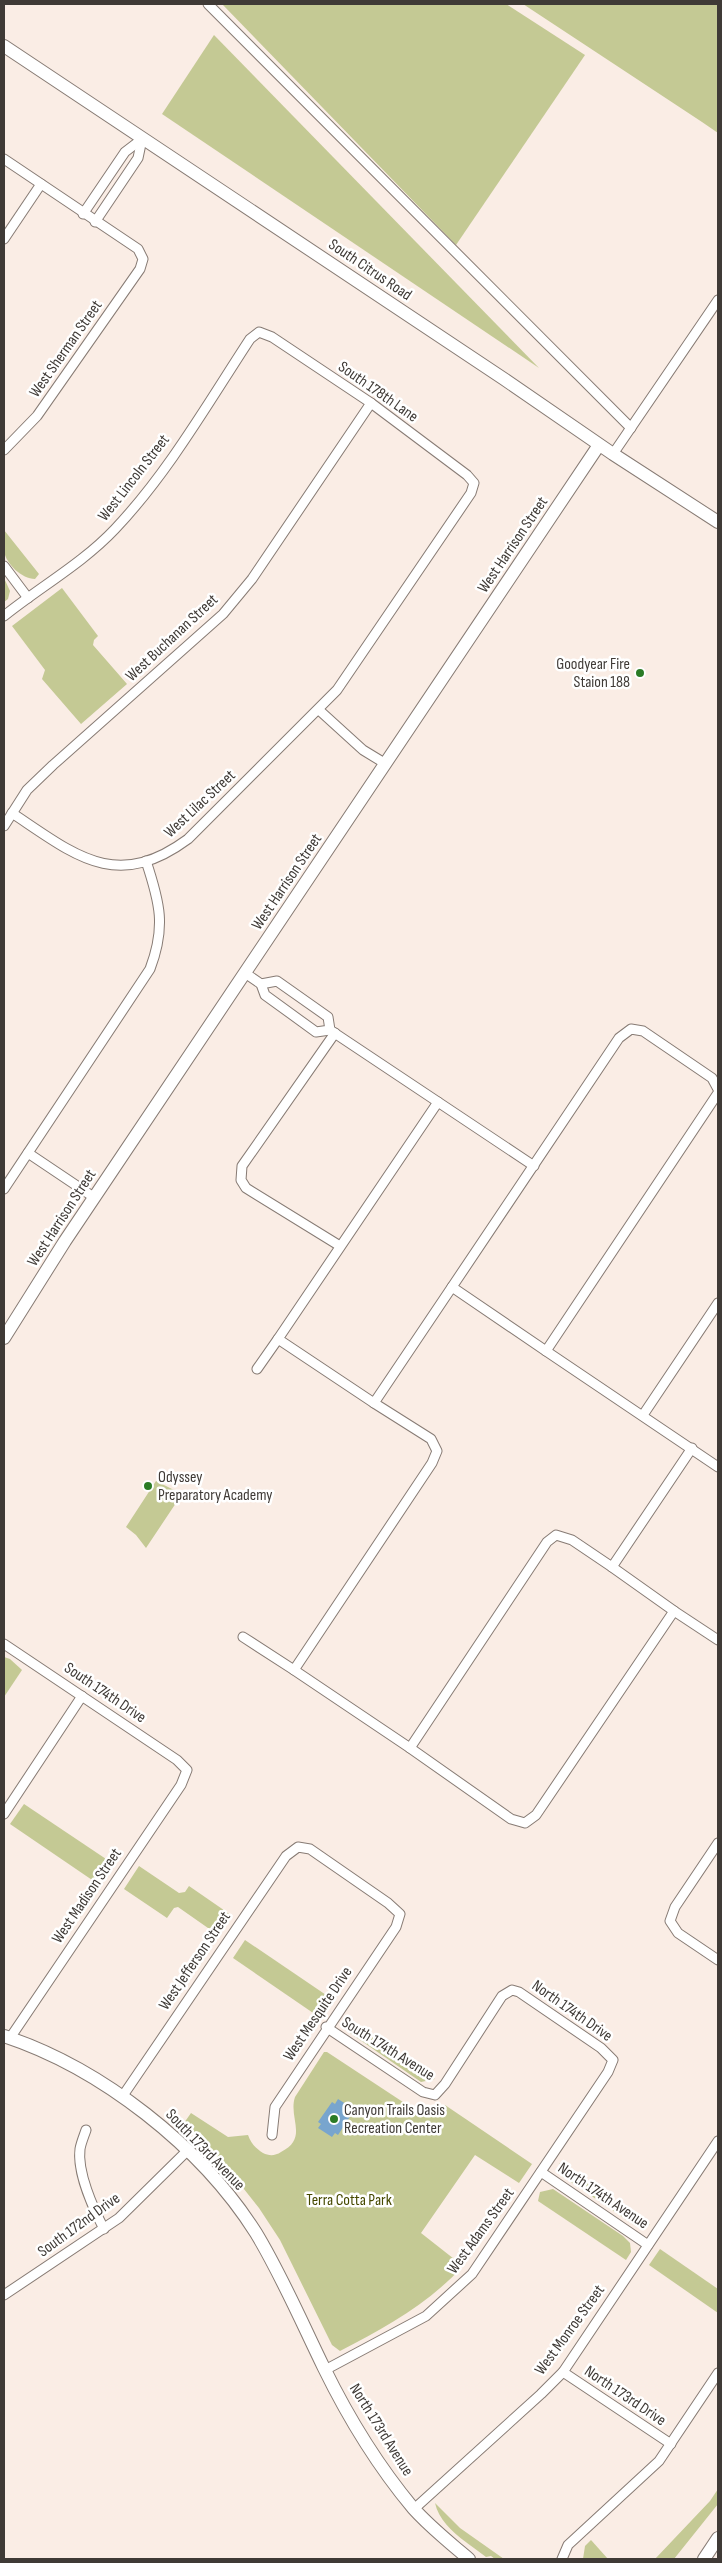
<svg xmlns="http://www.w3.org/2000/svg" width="722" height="2563" font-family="'Sofia Sans Condensed',sans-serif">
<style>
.green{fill:#c4c994}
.water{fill:#78a5ce}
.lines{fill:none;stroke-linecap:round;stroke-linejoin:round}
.street-casing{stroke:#877b74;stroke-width:11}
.secondary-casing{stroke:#877b74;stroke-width:14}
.street{stroke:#fff;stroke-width:9}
.secondary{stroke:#fff;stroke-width:12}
.poi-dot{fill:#2b7b25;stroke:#fff;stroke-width:2}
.labels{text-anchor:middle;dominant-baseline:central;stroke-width:5;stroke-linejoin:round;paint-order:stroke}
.street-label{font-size:16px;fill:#3f3a36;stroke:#fff}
.poi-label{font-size:16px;fill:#3f3a36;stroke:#fff;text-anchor:start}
.park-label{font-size:16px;fill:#464900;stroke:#fff}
</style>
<rect width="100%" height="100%" fill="#faede5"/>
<g class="green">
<polygon points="222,4 506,4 585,55 456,245"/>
<polygon points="523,4 718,4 718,133 702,122"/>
<polygon points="214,35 539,368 162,114"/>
<path d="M 4,530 L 39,574 L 35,579 C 22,579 6,564 4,551 C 3,544 4,537 4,530 Z"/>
<polygon points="4,578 10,591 8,599 4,602"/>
<polygon points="62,588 98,636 94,640 93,645 127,684 81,724 42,679 45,670 12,626"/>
<polygon points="156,1481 182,1494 146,1548 136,1535 126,1527"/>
<polygon points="4,1657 10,1659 22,1670 4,1697"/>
<polygon points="24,1804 112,1863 98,1884 10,1824"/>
<polygon points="139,1866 179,1893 185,1892 189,1886 231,1915 218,1935 178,1907 174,1908 167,1918 124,1889"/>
<polygon points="245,1940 332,1999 319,2017 233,1958"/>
<polygon points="345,2019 435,2079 421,2082 347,2031"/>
<path d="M 324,2052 L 327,2052 L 412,2108 L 423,2111 L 445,2105 L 532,2164 L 519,2183 L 475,2155 L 421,2233 L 463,2266 C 428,2304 386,2327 340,2351 L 332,2345 L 280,2240 L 259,2208 L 221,2160 L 184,2123 L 191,2113 L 228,2137 L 248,2135 C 251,2143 255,2148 263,2153 C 269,2156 275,2156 281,2152 C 309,2138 288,2118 295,2097 Z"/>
<polygon points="559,2163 650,2225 637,2227 562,2176"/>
<polygon points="553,2189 623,2236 630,2243 631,2252 626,2260 538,2201 540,2192"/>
<polygon points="660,2249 718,2289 718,2313 649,2265"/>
<polygon points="718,2489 718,2504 674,2559 655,2559 710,2501"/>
<path d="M 435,2503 L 460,2528 L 504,2559 L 495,2559 L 491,2556 L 486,2557 C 468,2543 440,2527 435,2503 Z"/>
<polygon points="591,2540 608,2559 583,2559 585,2546"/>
</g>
<polygon class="water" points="338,2099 352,2108 349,2113 351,2115 338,2135 335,2133 332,2137 318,2128 321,2124 318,2122 332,2102 335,2104"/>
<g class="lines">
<defs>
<g id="street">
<polyline points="208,4 631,428"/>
<polyline points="4,159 138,249 143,259 140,269 37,416 4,450"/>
<polyline points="83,214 125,152 142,139"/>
<polyline points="95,222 138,158 142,139"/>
<polyline points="4,239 41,184"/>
<polyline points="613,454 718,300"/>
<polyline points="4,566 28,598"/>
<path d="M 4,616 C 40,587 83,563 115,529 C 168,473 208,403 250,339 L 259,332 L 272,337 L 371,403 L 467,475 L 474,483 L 471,493 L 337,690 L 188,839 C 116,892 75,855 12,813"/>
<polyline points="319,710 363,750 386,764"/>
<polyline points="4,826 27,790 53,765 223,614 252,579 371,403"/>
<polyline points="245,973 261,984 265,995 316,1032 330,1030 534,1166"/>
<polyline points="261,984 277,981 328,1017 330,1030"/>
<polyline points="335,1033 242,1166 241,1180 246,1188 340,1246"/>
<polyline points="718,1089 712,1078 643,1031 631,1029 619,1038 452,1287 546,1351 718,1093"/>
<polyline points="28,1153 95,1198"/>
<path d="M 4,1189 L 150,969 C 166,927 160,903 146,861"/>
<polyline points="546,1351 718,1467"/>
<polyline points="257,1369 278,1339"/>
<polyline points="374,1403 278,1339 438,1102"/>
<polyline points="643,1415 718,1303"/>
<polyline points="674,1611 718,1640"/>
<polyline points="243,1637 294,1670 432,1463 437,1451 431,1439 374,1403 452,1287"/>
<polyline points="4,1644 177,1760 187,1770 181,1785 10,2038"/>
<polyline points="294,1670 410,1748 547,1542 556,1535 572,1540 612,1567 692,1448"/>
<polyline points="410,1748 511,1819 525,1823 536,1815 674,1611 612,1567"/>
<polyline points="4,1814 82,1696"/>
<polyline points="718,1843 675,1907 670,1921 678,1933 718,1960"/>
<polyline points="122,2097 286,1856 298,1847 310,1849 388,1903 400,1914 396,1927 275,2107 272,2135"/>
<path d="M 86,2130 C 84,2136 81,2143 80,2149 C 77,2172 93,2208 104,2229"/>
<polyline points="541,2172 648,2245"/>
<polyline points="4,2295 119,2218 188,2150"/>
<polyline points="325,2370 426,2316 472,2274 608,2072 613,2060 601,2048 519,1992 512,1990 502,1996 445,2084 435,2095 423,2092 326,2027"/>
<polyline points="563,2372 671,2444"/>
<polyline points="414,2509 541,2394 563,2372 718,2141"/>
<polyline points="562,2559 568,2545 659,2461 718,2373"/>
</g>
<g id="secondary">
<polyline points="4,46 504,379 613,454 718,522"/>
<polyline points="4,1338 65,1241 599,445"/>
<path d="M 4,2036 C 101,2068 201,2146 256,2233 C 282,2276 302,2323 324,2368 C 348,2417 378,2466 413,2508 C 430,2527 450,2543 469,2559"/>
<polyline points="704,2559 718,2538"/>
</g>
</defs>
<use href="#street" class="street-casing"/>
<use href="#secondary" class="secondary-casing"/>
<use href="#street" class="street"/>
<use href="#secondary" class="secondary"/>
</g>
<g class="poi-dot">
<circle cx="640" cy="673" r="5"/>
<circle cx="148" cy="1486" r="5"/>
<circle cx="334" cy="2119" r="5"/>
</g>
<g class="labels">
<g class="street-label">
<text transform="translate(370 270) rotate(34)">South Citrus Road</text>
<text transform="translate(66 349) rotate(-55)">West Sherman Street</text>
<text transform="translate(378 392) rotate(35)">South 178th Lane</text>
<text transform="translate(134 478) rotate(-52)">West Lincoln Street</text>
<text transform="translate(513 545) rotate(-56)">West Harrison Street</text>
<text transform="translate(172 638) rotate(-43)">West Buchanan Street</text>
<text transform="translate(200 804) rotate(-43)">West Lilac Street</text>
<text transform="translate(287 882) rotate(-56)">West Harrison Street</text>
<text transform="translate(62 1218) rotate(-57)">West Harrison Street</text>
<text transform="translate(105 1693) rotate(34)">South 174th Drive</text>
<text transform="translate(87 1896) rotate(-56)">West Madison Street</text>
<text transform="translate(195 1961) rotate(-56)">West Jefferson Street</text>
<text transform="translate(572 2011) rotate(35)">North 174th Drive</text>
<text transform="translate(318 2014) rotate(-56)">West Mesquite Drive</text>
<text transform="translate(388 2049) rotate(32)">South 174th Avenue</text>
<text transform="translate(205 2150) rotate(46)">South 173rd Avenue</text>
<text transform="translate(603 2196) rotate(34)">North 174th Avenue</text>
<text transform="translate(79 2225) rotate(-36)">South 172nd Drive</text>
<text transform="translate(481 2231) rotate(-54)">West Adams Street</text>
<text transform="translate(570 2330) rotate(-54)">West Monroe Street</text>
<text transform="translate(625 2396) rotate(34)">North 173rd Drive</text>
<text transform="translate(381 2430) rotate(58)">North 173rd Avenue</text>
</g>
<g class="poi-label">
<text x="630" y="664" text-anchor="end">Goodyear Fire<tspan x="630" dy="18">Staion 188</tspan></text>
<text x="158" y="1477">Odyssey<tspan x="158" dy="18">Preparatory Academy</tspan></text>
<text x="344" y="2110">Canyon Trails Oasis<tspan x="344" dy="18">Recreation Center</tspan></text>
</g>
<g class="park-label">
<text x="349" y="2200">Terra Cotta Park</text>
</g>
</g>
<rect width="722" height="2563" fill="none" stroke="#3f3a36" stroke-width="10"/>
</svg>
